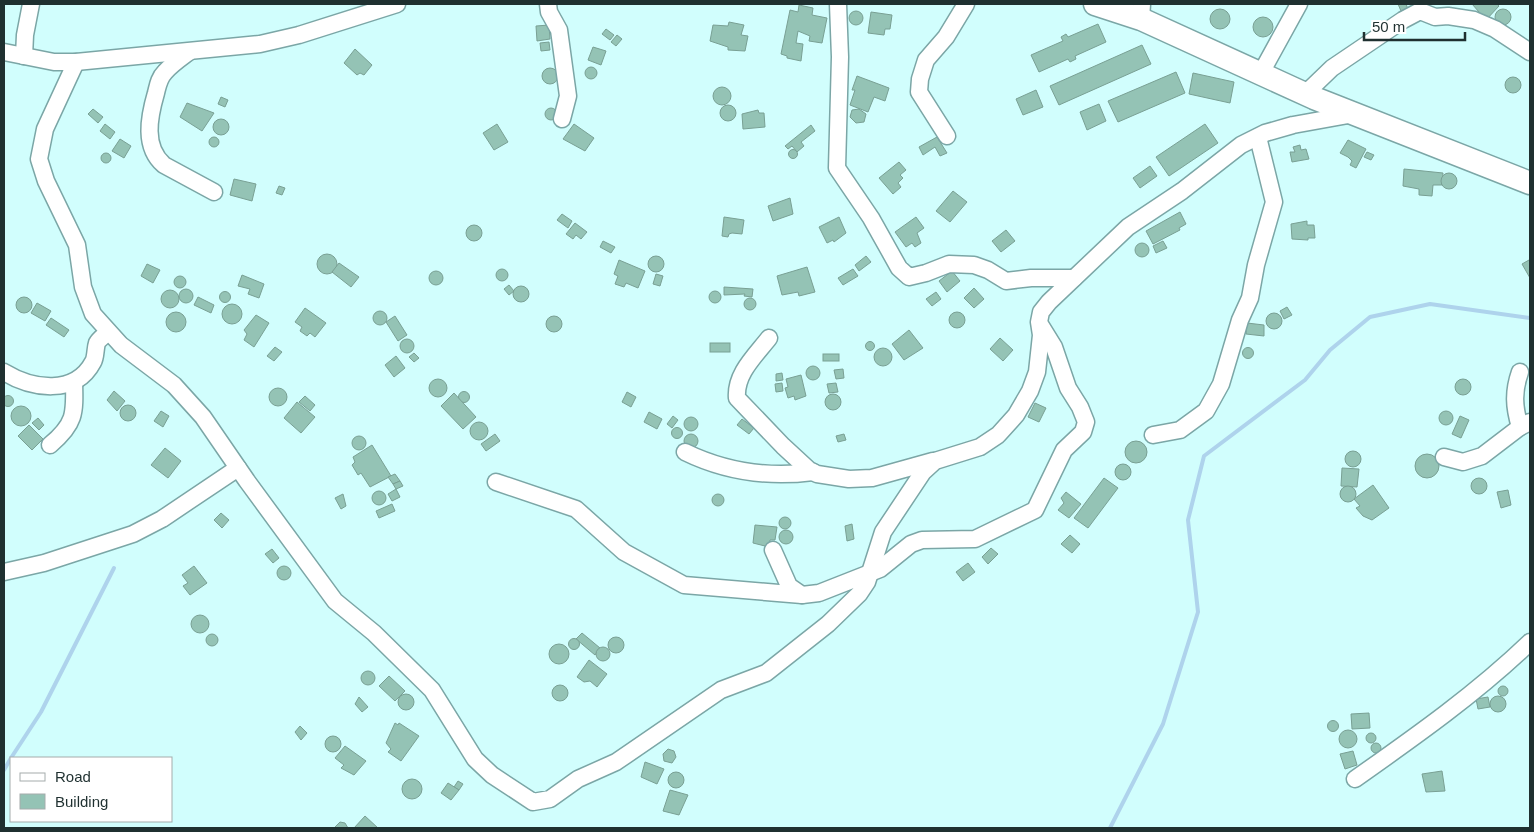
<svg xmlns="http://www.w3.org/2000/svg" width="1534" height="832" font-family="Helvetica,sans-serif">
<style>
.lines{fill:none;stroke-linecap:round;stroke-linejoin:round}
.stream{stroke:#aed3ec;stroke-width:4}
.building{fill:#94c3b5;stroke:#79a094}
.street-casing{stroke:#7ba6a6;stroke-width:19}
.secondary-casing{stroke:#7ba6a6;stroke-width:25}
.street{stroke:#fff;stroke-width:16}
.secondary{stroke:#fff;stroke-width:22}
</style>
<rect width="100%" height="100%" fill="#d1fefd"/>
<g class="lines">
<g class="stream">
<polyline points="11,758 41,712 114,568"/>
<polyline points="4,770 11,758"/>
<polyline points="1110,828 1163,724 1198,612 1188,520 1204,456 1305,380 1330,350 1370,317 1430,304 1530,318"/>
</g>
</g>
<g class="building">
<polygon points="1398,4 1406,4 1408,9 1401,11"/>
<polygon points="1472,4 1497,4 1499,6 1486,20"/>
<polygon points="799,5 813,8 812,15 827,18 822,43 809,41 810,36 798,31 796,43 803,44 801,61 787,58 787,56 781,54 790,10 798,12"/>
<circle cx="1503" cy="17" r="8"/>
<circle cx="1220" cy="19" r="10"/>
<circle cx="856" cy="18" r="7"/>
<polygon points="871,12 892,15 890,29 885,29 884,35 868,33"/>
<circle cx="1263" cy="27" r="10"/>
<polygon points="729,22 744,25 741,35 748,36 745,51 728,50 728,47 710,41 713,25 728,26"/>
<polygon points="1098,24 1106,42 1075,56 1076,59 1070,62 1068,59 1039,72 1031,55 1063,41 1061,37 1066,34 1068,37"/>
<polygon points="549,25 550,39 537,41 536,26"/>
<polygon points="606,29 614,35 610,40 602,34"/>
<polygon points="617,35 622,39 616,46 611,42"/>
<polygon points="549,42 550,50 541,51 540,43"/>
<polygon points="1142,45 1151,64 1059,105 1050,86"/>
<polygon points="593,47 606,51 601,65 588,60"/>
<polygon points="355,49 372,65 364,75 360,73 357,75 344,63"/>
<circle cx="591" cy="73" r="6"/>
<circle cx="550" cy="76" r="8"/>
<polygon points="1176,72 1185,93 1118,122 1108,101"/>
<polygon points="1193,73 1234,82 1230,103 1189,94"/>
<polygon points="857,76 889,88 885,101 874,97 868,112 850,105 855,90 852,90"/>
<circle cx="1513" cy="85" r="8"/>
<circle cx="722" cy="96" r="9"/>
<polygon points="1036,90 1043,107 1023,115 1016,99"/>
<polygon points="221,97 228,100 225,107 218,104"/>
<polygon points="187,103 214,113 202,131 180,117"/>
<polygon points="1099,104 1106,121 1087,130 1080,112"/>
<circle cx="728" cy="113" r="8"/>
<circle cx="551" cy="114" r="6"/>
<polygon points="93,109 103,117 98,123 88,114"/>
<polygon points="859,109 866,114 864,122 856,123 850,117 852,110"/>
<polygon points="758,110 759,113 764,113 765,127 743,129 742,114"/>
<circle cx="221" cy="127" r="8"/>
<polygon points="105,124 115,132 110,139 100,131"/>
<polygon points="497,124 508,142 494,150 483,133"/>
<polygon points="574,124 594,138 585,151 563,139"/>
<polygon points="1205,124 1218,143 1169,176 1156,157"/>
<polygon points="811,125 815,131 801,142 804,146 797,152 792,146 788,149 785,146"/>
<circle cx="214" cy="142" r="5"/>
<polygon points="937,137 947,153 940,156 935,147 923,155 919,147"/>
<polygon points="120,139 131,146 124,158 112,151"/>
<polygon points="1348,140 1366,149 1356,168 1350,165 1352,161 1348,157 1340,153"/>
<polygon points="1300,145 1301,150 1306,149 1309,159 1292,162 1290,152 1295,152 1293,147"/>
<circle cx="793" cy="154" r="4.5"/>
<polygon points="1367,152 1374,155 1371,160 1364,157"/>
<circle cx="106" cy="158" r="5"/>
<polygon points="899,162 906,170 900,175 903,178 898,183 901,187 893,194 879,178"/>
<polygon points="1150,166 1157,176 1140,188 1133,178"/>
<polygon points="1404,169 1443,173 1442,185 1433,185 1432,196 1419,195 1419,189 1403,186"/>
<circle cx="1449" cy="181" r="8"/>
<polygon points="234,179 256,184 252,201 230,195"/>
<polygon points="279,186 285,188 282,195 276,193"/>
<polygon points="953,191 967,202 950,222 936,211"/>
<polygon points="790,198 793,214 773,221 768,206"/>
<polygon points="1180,212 1186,224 1179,228 1180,230 1153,244 1146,231"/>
<polygon points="562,214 572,221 568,228 557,220"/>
<polygon points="724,217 744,220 742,234 732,233 729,234 728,237 722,236"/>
<polygon points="839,217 846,233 834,242 833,240 827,243 819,227"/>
<polygon points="916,217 924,228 917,233 921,243 915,247 912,243 906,247 895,232"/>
<polygon points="1307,221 1307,225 1314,225 1315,238 1308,238 1308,240 1292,239 1291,224"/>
<polygon points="575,223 587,232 581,239 576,235 573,239 566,234"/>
<circle cx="474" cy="233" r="8"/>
<polygon points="1006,230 1015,241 1001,252 992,241"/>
<polygon points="603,241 615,247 611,253 600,247"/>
<polygon points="1163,241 1167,248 1156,253 1153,246"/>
<circle cx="1142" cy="250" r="7"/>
<circle cx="327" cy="264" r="10"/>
<polygon points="866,256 871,262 859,271 855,265"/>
<circle cx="656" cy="264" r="8"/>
<polygon points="619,260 645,271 638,288 626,283 624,287 615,284 618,276 614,274"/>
<polygon points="1529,260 1530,262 1530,278 1522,264"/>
<polygon points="339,263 359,277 351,287 332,272"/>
<polygon points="147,264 160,270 153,283 141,276"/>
<polygon points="807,267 815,292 799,296 798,292 782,295 777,276"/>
<circle cx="502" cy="275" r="6"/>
<polygon points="853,269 858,276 843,285 838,278"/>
<polygon points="952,271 960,281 947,292 939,281"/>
<circle cx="436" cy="278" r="7"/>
<polygon points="656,274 663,276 660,286 653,284"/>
<polygon points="242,275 264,284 259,298 248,294 250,289 238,286"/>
<circle cx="180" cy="282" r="6"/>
<polygon points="509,285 514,291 509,295 504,289"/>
<circle cx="521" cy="294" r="8"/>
<polygon points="724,287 753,289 752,297 744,296 745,294 724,295"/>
<polygon points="974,288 984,299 974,308 964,298"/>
<circle cx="186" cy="296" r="7"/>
<circle cx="170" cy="299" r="9"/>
<circle cx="715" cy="297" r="6"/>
<circle cx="225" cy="297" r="5.5"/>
<polygon points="936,292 941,299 932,306 926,299"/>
<polygon points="198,297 214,305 211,313 194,305"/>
<circle cx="24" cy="305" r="8"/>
<circle cx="750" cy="304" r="6"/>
<polygon points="37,303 51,311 45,321 31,313"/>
<circle cx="232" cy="314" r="10"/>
<polygon points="1287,307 1292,315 1284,319 1280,311"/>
<polygon points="305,308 326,323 315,337 310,333 307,336 300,331 302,327 295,322"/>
<circle cx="380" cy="318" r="7"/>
<circle cx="176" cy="322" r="10"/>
<circle cx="957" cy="320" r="8"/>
<circle cx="1274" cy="321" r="8"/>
<polygon points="256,315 269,323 254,347 244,340 247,334 244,330"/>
<polygon points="395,316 407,335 398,341 386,322"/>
<circle cx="554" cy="324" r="8"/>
<polygon points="51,318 69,330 64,337 46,325"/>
<polygon points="1247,323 1264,325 1264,336 1246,334"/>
<polygon points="909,330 923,348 904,360 892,344"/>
<polygon points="1000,338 1013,350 1003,361 990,349"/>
<circle cx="407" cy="346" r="7"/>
<circle cx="870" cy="346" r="4.5"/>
<rect x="710" y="343" width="20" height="9"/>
<polygon points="275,347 282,352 274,361 267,356"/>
<circle cx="1248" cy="353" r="5.5"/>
<circle cx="883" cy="357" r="9"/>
<polygon points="414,353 419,358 414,362 409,357"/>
<rect x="823" y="354" width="16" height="7"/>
<polygon points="396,356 405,368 394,377 385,365"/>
<circle cx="813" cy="373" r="7"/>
<polygon points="843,369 844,378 836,379 834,370"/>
<polygon points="782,373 783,380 776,381 776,374"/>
<polygon points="801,375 806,396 795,400 794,396 788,398 785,388 788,387 786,379"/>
<circle cx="438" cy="388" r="9"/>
<circle cx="1463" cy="387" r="8"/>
<polygon points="782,383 783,391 776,392 775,384"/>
<polygon points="836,383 838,392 829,393 827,384"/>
<circle cx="278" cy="397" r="9"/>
<polygon points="114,391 125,401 117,411 107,400"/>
<circle cx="464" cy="397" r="5.5"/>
<polygon points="627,392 636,397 631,407 622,402"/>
<polygon points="454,393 476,417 463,429 441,406"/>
<circle cx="833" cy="402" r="8"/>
<circle cx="8" cy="401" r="5.5"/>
<polygon points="305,396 315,405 310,411 299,402"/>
<polygon points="297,402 315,417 301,433 284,418"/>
<polygon points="1035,403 1046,408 1039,422 1028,417"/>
<circle cx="128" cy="413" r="8"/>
<circle cx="21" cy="416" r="10"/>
<polygon points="161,411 169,416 163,427 154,421"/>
<circle cx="1446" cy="418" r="7"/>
<polygon points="649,412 662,419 657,429 644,422"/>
<polygon points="673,416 678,420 672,428 667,424"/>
<polygon points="1460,416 1469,420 1461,438 1452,434"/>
<circle cx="691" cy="424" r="7"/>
<polygon points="38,418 44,425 39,430 32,423"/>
<polygon points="742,419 754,428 749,434 737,425"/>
<circle cx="479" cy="431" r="9"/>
<polygon points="29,425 43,439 32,450 18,436"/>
<circle cx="677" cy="433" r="5.5"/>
<circle cx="691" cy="441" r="7"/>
<polygon points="495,434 500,441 486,451 481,444"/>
<polygon points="844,434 846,440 838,442 836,436"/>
<circle cx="359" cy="443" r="7"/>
<circle cx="1136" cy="452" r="11"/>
<polygon points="372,445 391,476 370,487 361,473 358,475 352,465 355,462 353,457"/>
<polygon points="165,448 181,461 168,478 151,465"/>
<circle cx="1353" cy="459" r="8"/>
<circle cx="1427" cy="466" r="12"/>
<circle cx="1123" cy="472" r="8"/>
<polygon points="1342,468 1359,469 1357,487 1341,486"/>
<polygon points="395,474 400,481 393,484 388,477"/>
<circle cx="1479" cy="486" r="8"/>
<polygon points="1104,478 1118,488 1088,528 1074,518"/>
<polygon points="400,481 403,486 396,489 393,484"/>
<polygon points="1373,485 1389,508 1372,520 1363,516 1356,508 1360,506 1354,499"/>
<circle cx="1348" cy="494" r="8"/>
<polygon points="396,489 400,497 392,501 388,494"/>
<polygon points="1508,490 1511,505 1501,508 1497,492"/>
<circle cx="379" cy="498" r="7"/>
<polygon points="1066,492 1081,504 1069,518 1058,510 1064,503 1061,498"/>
<circle cx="718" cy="500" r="6"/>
<polygon points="343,494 346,506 341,509 335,498"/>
<polygon points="392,504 395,511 379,518 376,511"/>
<polygon points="221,513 229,520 222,528 214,520"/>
<circle cx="785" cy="523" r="6"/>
<polygon points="852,524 854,539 847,541 845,526"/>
<polygon points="755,525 777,527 775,540 770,540 769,547 753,543"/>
<circle cx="786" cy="537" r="7"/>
<polygon points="1070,535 1080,544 1072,553 1061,544"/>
<polygon points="991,548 998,554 988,564 982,557"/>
<polygon points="272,549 279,558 273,563 265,554"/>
<polygon points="968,563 975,572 963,581 956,572"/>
<circle cx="284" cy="573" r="7"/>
<polygon points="194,566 207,583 190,595 183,586 188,583 182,575"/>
<circle cx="200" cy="624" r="9"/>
<polygon points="582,633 600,648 595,655 576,639"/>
<circle cx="212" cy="640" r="6"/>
<circle cx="616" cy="645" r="8"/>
<circle cx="574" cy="644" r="5.5"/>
<circle cx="559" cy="654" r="10"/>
<circle cx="603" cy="654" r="7"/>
<polygon points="589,660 607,674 597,687 590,681 584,682 577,677"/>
<circle cx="368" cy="678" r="7"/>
<polygon points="389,676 405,691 395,701 379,686"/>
<circle cx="560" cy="693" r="8"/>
<circle cx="1503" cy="691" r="5"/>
<circle cx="406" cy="702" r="8"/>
<circle cx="1498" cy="704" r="8"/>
<polygon points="359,697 368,707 362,712 355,704"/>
<polygon points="1488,697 1490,707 1478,709 1476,699"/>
<polygon points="1369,713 1370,728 1352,729 1351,714"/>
<circle cx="1333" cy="726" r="5.5"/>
<polygon points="395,723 398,725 399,723 419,736 401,761 388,752 391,749 386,743"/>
<polygon points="300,726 307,733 301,740 295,732"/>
<circle cx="1348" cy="739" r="9"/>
<circle cx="1371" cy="738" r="5"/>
<circle cx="333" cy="744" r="8"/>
<circle cx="1376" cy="748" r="5"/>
<polygon points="345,746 366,761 354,775 341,768 344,765 335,758"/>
<polygon points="668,749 674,751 676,757 672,763 664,761 663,754"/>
<polygon points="1353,751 1357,765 1345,769 1340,754"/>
<polygon points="645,762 664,769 657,784 641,777"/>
<polygon points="1442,771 1445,791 1426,792 1422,774"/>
<circle cx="676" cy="780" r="8"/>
<circle cx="412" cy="789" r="10"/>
<polygon points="458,781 463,784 459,790 454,787"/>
<polygon points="448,783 459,790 451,800 441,793"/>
<polygon points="670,790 688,795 679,815 663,811"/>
<polygon points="365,816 378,828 354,828"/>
<polygon points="340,822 345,823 348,828 334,828"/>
</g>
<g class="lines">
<defs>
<g id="street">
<polyline points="548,4 549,12 559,30 568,96 562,119"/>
<polyline points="838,4 840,57 837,168 871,218 899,268 909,277 926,273 949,264 974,265 988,270 1006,281 1031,278 1074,278"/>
<polyline points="1141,19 1142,4"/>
<polyline points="4,52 54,62 76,62 260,44 299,35 397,4"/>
<path d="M 189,52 C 181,58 172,64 165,72 C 159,78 158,85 156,93 C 149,117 143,147 164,165 L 214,192"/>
<polyline points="24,56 25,35 31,4"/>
<polyline points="76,62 45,129 39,159 46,181 77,245 83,287 93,314 121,345 174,385 203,417 247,481 335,601 374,633 432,690 475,759 492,775 533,802 550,799 578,779 616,762 721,690 766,673 828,624 859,594 867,582 883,532 923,472 935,461 980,447 998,435 1016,415 1030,391 1037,372 1041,335 1039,322 1041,312 1049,302 1128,227 1182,191 1241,145 1265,133 1293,125 1354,114"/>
<polyline points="1261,73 1299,4"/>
<polyline points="1305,94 1332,68 1403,20 1420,11 1435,17 1448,16 1474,20 1495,29 1530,52"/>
<polyline points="947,136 919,92 920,79 926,60 946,37 966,4"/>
<path d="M 769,338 C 755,356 735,374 737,398 L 783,446 L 809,470 L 817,474 L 849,479 L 872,478 L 933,461"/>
<path d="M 4,372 C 32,389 75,396 93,362 C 96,357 95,349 97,343 C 99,339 105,335 108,332"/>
<path d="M 1520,372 C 1513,392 1514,407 1520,427 L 1530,422"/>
<polyline points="1153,435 1180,430 1206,411 1221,384 1240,320 1250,298 1256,265 1274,202 1258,137"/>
<path d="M 50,445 C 75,424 75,414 74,382"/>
<path d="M 685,452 C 726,472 767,478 813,472"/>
<polyline points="1444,457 1463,462 1482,456 1520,427"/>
<polyline points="496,482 576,509 624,552 684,585 802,595"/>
<polyline points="773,550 789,586 802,595 819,593 880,569 911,544 922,540 975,539 1035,510 1064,450 1083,432 1086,422 1080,407 1068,388 1054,347 1041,326"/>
<polyline points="4,572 44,563 133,534 162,519 238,468"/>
<path d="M 1355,779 C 1416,736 1477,693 1530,642"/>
</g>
<polyline id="secondary" points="1095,4 1141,19 1314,98 1530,183"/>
</defs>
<use href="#street" class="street-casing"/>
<use href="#secondary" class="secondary-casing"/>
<use href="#street" class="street"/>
<use href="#secondary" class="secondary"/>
</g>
<rect width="1534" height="832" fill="none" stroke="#1f3030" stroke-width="10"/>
<rect x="10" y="757" width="162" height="65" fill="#ffffff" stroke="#a5acac"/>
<rect x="20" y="773" width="25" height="8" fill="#ffffff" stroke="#a5acac"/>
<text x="55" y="782" font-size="15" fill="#1f3030">Road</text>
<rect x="20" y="794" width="25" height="15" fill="#94c3b5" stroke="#a5acac"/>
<text x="55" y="807" font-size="15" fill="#1f3030">Building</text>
<path d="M1364 32v8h101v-8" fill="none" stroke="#1f3030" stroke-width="2.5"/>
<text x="1372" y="32" font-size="15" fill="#1f3030" stroke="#ffffff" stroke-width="4" paint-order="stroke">50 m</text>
</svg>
